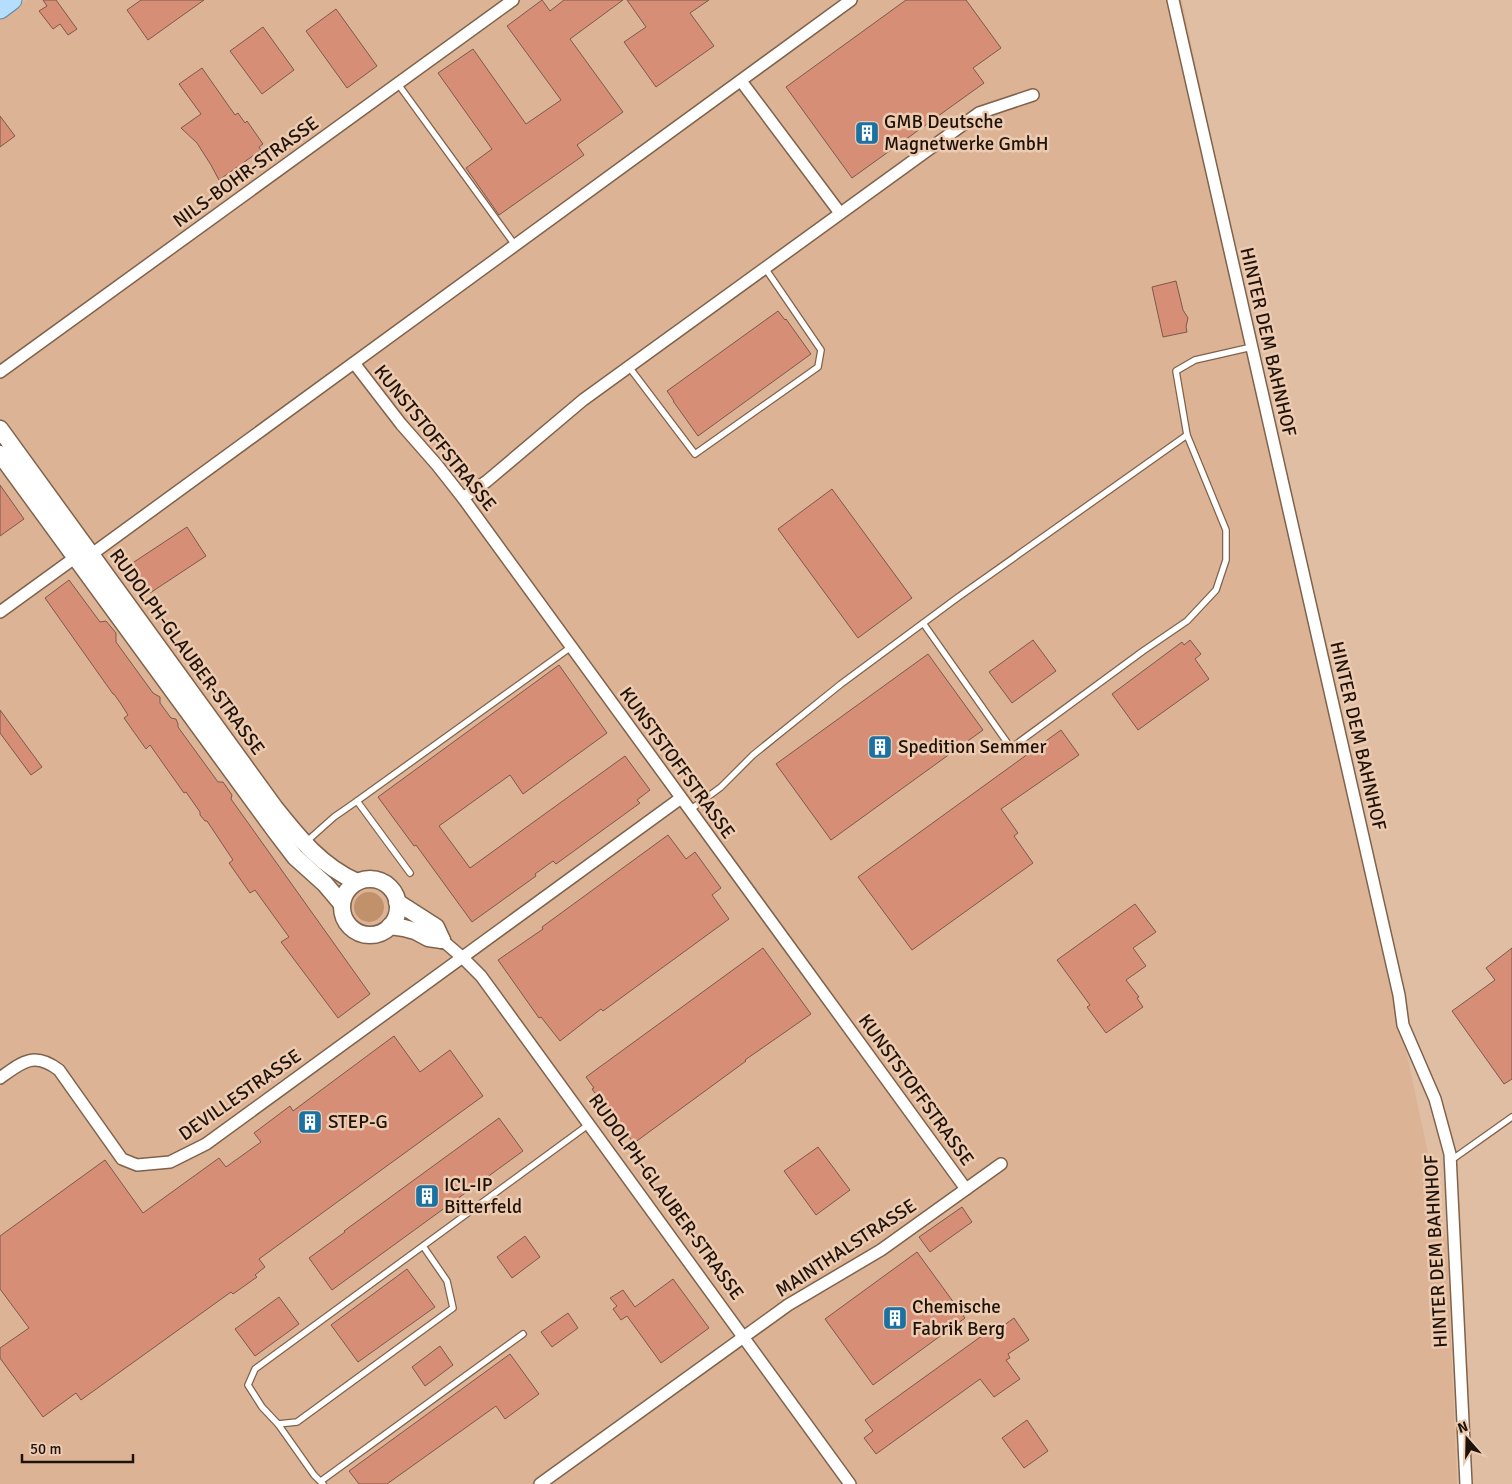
<svg xmlns="http://www.w3.org/2000/svg" width="1512" height="1484" font-family="Signika,sans-serif">
<style>
.built{fill:#dcb495}
.green{fill:#c0916b}
.building{fill:#d78e76;stroke:#7d584c}
.lines{fill:none;stroke-linecap:round;stroke-linejoin:round}
.lane-casing{stroke:#80624b;stroke-width:8}
.street-casing{stroke:#80624b;stroke-width:14}
.secondary-casing{stroke:#80624b;stroke-width:19}
.primary-casing{stroke:#5f88a4;stroke-width:21}
.lane{stroke:#fff;stroke-width:5.5}
.street{stroke:#fff;stroke-width:11}
.secondary{stroke:#fff;stroke-width:16}
.primary{stroke:#b4defb;stroke-width:19}
.labels{text-anchor:middle;dominant-baseline:central;stroke-width:5;stroke-linejoin:round;paint-order:stroke}
.poi-label{font-size:19px;fill:#1e1209;stroke:#edcbb0;text-anchor:start}
.street-label{font-size:19px;fill:#1e1209;stroke:#edcbb0}
</style>
<rect width="100%" height="100%" fill="#dfbea4"/>
<polygon class="built" points="26,0 1182,0 1447,1242 1457,1484 0,1484 0,18"/>
<circle class="green" cx="369" cy="907" r="15"/>
<g class="building">
<polygon points="43,0 56,0 77,29 68,35 60,24 53,29 39,11 47,6"/>
<polygon points="141,0 204,0 148,40 127,10"/>
<polygon points="542,0 550,11 564,0 623,0 570,39 623,112 577,145 584,155 499,215 466,168 492,149 438,73 473,49 526,124 561,100 507,26"/>
<polygon points="627,0 709,0 690,13 714,46 656,87 624,42 646,27"/>
<polygon points="906,0 966,0 1001,48 973,68 984,83 852,178 786,87"/>
<polygon points="336,9 377,66 347,88 306,31"/>
<polygon points="263,27 294,70 262,94 230,51"/>
<polygon points="202,68 235,115 238,113 245,123 247,121 263,144 259,147 261,150 219,180 211,165 197,143 181,128 201,114 179,84"/>
<polygon points="0,116 15,136 0,147"/>
<polygon points="1176,281 1183,310 1188,318 1186,327 1187,332 1163,337 1152,287"/>
<polygon points="778,311 785,320 786,319 811,354 698,436 673,401 674,401 667,391"/>
<polygon points="0,485 24,519 0,536"/>
<polygon points="832,489 912,598 858,638 778,529"/>
<polygon points="187,527 206,556 150,593 131,564"/>
<polygon points="69,580 100,622 106,621 116,633 116,642 153,693 160,697 160,703 171,718 176,719 178,724 178,727 218,782 223,782 232,795 231,799 370,994 338,1018 281,942 289,937 255,890 250,893 229,863 233,860 207,821 205,821 200,815 200,812 186,792 184,793 150,745 146,749 124,718 128,715 121,704 114,694 113,694 45,598"/>
<polygon points="1033,640 1056,671 1012,703 989,672"/>
<polygon points="1190,640 1201,654 1195,659 1209,679 1138,730 1112,694 1182,642 1184,645"/>
<polygon points="928,654 983,730 831,840 776,764"/>
<polygon points="559,665 607,733 523,794 510,775 439,826 470,868 625,756 650,790 637,800 640,803 556,864 553,861 535,874 536,876 472,922 416,845 414,846 378,797"/>
<polygon points="0,710 42,767 31,775 0,733"/>
<polygon points="1061,730 1079,755 1001,809 1018,833 1014,836 1033,863 912,950 858,877"/>
<polygon points="668,835 686,859 695,852 721,888 712,895 729,919 603,1011 601,1009 560,1041 541,1017 539,1018 498,960 543,929 542,927"/>
<polygon points="1135,904 1156,932 1133,948 1146,966 1126,980 1139,997 1137,998 1143,1007 1106,1033 1087,1007 1090,1005 1057,960"/>
<polygon points="763,948 811,1014 745,1060 746,1061 634,1143 625,1132 624,1133 592,1089 594,1088 586,1077"/>
<polygon points="1512,948 1512,1079 1504,1084 1452,1011 1495,980 1486,968"/>
<polygon points="394,1036 420,1072 450,1050 483,1096 259,1259 265,1267 255,1275 257,1277 233,1294 231,1292 81,1400 76,1393 43,1417 0,1358 0,1348 29,1328 0,1289 0,1236 105,1160 143,1213 219,1158 226,1167 261,1142 254,1133 290,1106 293,1111"/>
<polygon points="499,1118 523,1151 332,1290 309,1258 345,1232 344,1231"/>
<polygon points="818,1147 850,1190 816,1215 784,1171"/>
<polygon points="962,1207 972,1222 930,1252 919,1237"/>
<polygon points="525,1236 540,1257 512,1278 497,1257"/>
<polygon points="917,1252 965,1318 873,1385 825,1319"/>
<polygon points="407,1269 435,1307 358,1362 331,1325"/>
<polygon points="673,1279 709,1328 661,1363 627,1316 621,1320 613,1309 617,1306 610,1298 623,1290 635,1307"/>
<polygon points="279,1297 299,1324 255,1356 235,1329"/>
<polygon points="568,1313 578,1328 552,1347 541,1332"/>
<polygon points="1014,1318 1029,1340 1008,1354 1010,1358 1006,1360 1020,1379 994,1397 980,1379 876,1454 864,1438 873,1431 865,1420 990,1330 992,1334"/>
<polygon points="440,1346 453,1365 425,1386 412,1367"/>
<polygon points="510,1354 539,1394 505,1419 496,1406 387,1484 359,1484 349,1471"/>
<polygon points="1027,1420 1048,1451 1024,1468 1002,1438"/>
</g>
<g class="lines">
<defs>
<g id="lane">
<polyline points="398,84 515,245"/>
<polyline points="629,367 695,454 818,367 821,350 765,268"/>
<polyline points="1187,435 1176,371 1195,360 1252,347"/>
<polyline points="357,801 571,647"/>
<polyline points="690,810 721,787 753,755 841,684 957,598 1187,435 1226,530 1226,560 1216,590 1187,621 1143,651 1011,748 923,623"/>
<polyline points="306,842 334,817 357,801 410,873"/>
<polyline points="1450,1161 1512,1117"/>
<polyline points="423,1246 447,1281 453,1308 297,1422 278,1424 262,1407 248,1385 255,1369 588,1125"/>
<polyline points="278,1424 314,1475 323,1484"/>
<polyline points="321,1481 523,1334"/>
</g>
<g id="street">
<polyline points="1173,0 1399,995 1403,1025 1435,1099 1450,1154 1466,1484"/>
<polyline points="741,81 840,213"/>
<polyline points="354,363 401,424 437,465 463,498 966,1189"/>
<polyline points="0,372 513,0"/>
<polyline points="463,498 487,481 583,400 979,113 1033,95"/>
<polyline points="92,554 851,0"/>
<polyline points="0,612 80,554"/>
<polyline points="442,940 463,958 481,976 850,1484"/>
<path d="M 0,1078 C 22,1062 34,1051 59,1070 L 122,1159 L 137,1165 L 170,1162 L 206,1144 L 681,798"/>
<polyline points="540,1484 788,1305 881,1250 1001,1164"/>
</g>
<g id="secondary">
<path d="M 0,429 L 275,808 C 299,838 321,866 357,882"/>
<polyline points="0,454 276,832 295,857 325,884 342,904"/>
<circle cx="370" cy="907" r="28"/>
<polyline points="397,902 436,927 442,940"/>
<polyline points="390,926 404,928 415,931 428,938 442,940"/>
</g>
<polyline id="primary" points="0,9 12,0"/>
</defs>
<use href="#lane" class="lane-casing"/>
<use href="#street" class="street-casing"/>
<use href="#secondary" class="secondary-casing"/>
<use href="#primary" class="primary-casing"/>
<use href="#lane" class="lane"/>
<use href="#street" class="street"/>
<use href="#secondary" class="secondary"/>
<use href="#primary" class="primary"/>
</g>
<defs>
<symbol id="building-square" viewBox="-11 -11 22 22"><rect x="-9" y="-9" width="18" height="18" rx="4" fill="#1b71a1" stroke="#edcbb0"/><path d="M-4-6H4V6H1V3H-1V6H-4ZM-2.5-4.3h1.7v1.8h-1.7ZM.8-4.3h1.7v1.8H.8ZM-2.5-1h1.7V.8h-1.7ZM.8-1h1.7V.8H.8Z" fill="#fff"/></symbol>
</defs>
<g fill-rule="evenodd">
<use href="#building-square" x="853" y="119" width="28" height="28"/>
<use href="#building-square" x="866" y="733" width="28" height="28"/>
<use href="#building-square" x="296" y="1108" width="28" height="28"/>
<use href="#building-square" x="413" y="1182" width="28" height="28"/>
<use href="#building-square" x="881" y="1304" width="28" height="28"/>
</g>
<g class="labels">
<g class="poi-label">
<text x="884" y="122">GMB Deutsche<tspan x="884" dy="22">Magnetwerke GmbH</tspan></text>
<text x="898" y="747">Spedition Semmer</text>
<text x="328" y="1122">STEP-G</text>
<text x="444" y="1185">ICL-IP<tspan x="444" dy="22">Bitterfeld</tspan></text>
<text x="912" y="1307">Chemische<tspan x="912" dy="22">Fabrik Berg</tspan></text>
</g>
<g class="street-label">
<text transform="translate(246 172) rotate(-36)">NILS-BOHR-STRASSE</text>
<text transform="translate(1268 342) rotate(77)">HINTER DEM BAHNHOF</text>
<text transform="translate(435 438) rotate(51)">KUNSTSTOFFSTRASSE</text>
<text transform="translate(187 652) rotate(54)">RUDOLPH-GLAUBER-STRASSE</text>
<text transform="translate(1358 736) rotate(77)">HINTER DEM BAHNHOF</text>
<text transform="translate(677 763) rotate(54)">KUNSTSTOFFSTRASSE</text>
<text transform="translate(916 1090) rotate(54)">KUNSTSTOFFSTRASSE</text>
<text transform="translate(240 1095) rotate(-35)">DEVILLESTRASSE</text>
<text transform="translate(666 1197) rotate(54)">RUDOLPH-GLAUBER-STRASSE</text>
<text transform="translate(846 1248) rotate(-33)">MAINTHALSTRASSE</text>
<text transform="translate(1436 1251) rotate(-93)">HINTER DEM BAHNHOF</text>
</g>
</g>
<g transform="translate(1467 1439) rotate(340)" stroke="#edcbb0" stroke-width="4" paint-order="stroke">
<path d="M0-4L9 19L0 12L-9 19Z" fill="#1e1209"/>
<text y="-8" font-size="14" font-weight="bold" text-anchor="middle" fill="#1e1209">N</text>
</g>
<path d="M22 1454v8h111v-8" fill="none" stroke="#1e1209" stroke-width="2.5"/>
<text x="30" y="1454" font-size="15" fill="#1e1209" stroke="#edcbb0" stroke-width="4" paint-order="stroke">50 m</text>
</svg>
